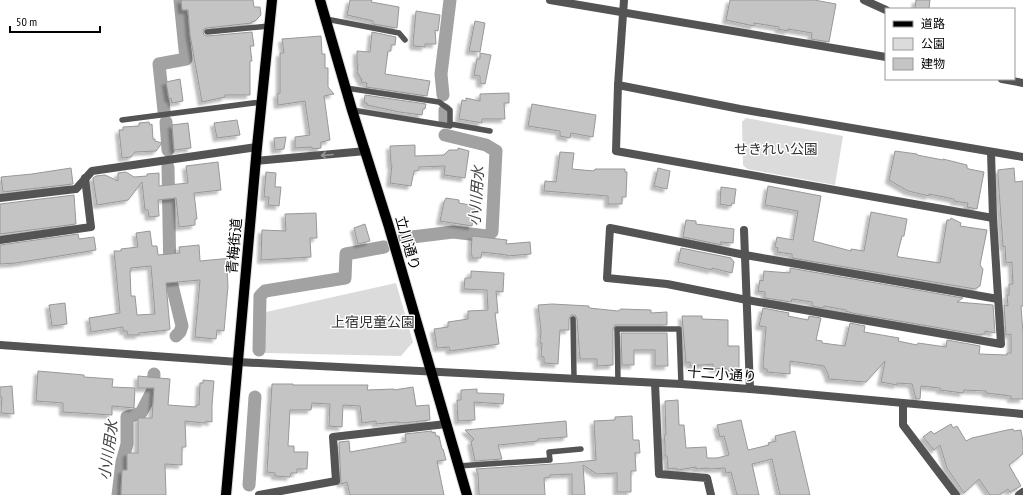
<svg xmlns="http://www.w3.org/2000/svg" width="1023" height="495" font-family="'PT Sans Narrow','Noto Sans JP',sans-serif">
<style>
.green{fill:#dbdbdb}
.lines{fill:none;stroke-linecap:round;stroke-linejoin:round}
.canal{stroke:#a2a2a2;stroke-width:13}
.building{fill:#c4c4c4;stroke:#989898;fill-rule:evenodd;filter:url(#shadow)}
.primary-casing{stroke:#dbdbdb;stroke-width:12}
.service{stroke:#545454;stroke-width:5.5}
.minor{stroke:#545454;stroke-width:8}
.tertiary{stroke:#545454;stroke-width:8}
.primary{stroke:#000;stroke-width:10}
.oneway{stroke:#989898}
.labels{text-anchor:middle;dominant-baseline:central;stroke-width:3;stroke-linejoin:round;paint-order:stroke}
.park-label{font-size:14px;fill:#323232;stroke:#fff}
.street-label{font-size:14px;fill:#000;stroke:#fff}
.water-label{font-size:15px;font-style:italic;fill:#434343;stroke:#fff}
</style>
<defs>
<filter id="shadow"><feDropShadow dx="-3.5" dy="3.5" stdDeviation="1" flood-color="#0004"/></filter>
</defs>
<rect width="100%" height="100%" fill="#fff"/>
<g class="green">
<polygon points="746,118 843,136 835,185 747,169 743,165 742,122"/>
<polygon points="396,283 413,342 401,356 264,353 266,312"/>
</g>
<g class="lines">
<g class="canal">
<polyline points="443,95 441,74 450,0"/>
<polyline points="164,111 159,64 186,59 180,0"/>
<polyline points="445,120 445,110"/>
<polyline points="166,122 168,150"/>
<polyline points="168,167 170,277 182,326 180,332 176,336"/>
<polyline points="404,238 453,232 487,236 492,232 496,151 486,145 445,135"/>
<polyline points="259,350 260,296 265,291 345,278 346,254 384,247"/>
<polyline points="249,485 255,397"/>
<polyline points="118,495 122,462 127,444 127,417 141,413 153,390 154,374"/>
</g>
</g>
<g class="building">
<polygon points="181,0 253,0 254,7 260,7 261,15 255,21 251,22 252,23 207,28 204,29 203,32 204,35 207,36 252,32 254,46 250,46 252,61 250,61 250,95 225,95 225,97 202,102 190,35 188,10 182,10"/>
<polygon points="350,0 372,0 371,2 399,7 397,28 373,24 373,21 347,15"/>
<polygon points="730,0 814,0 836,4 829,42 811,39 812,33 788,29 788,31 778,29 779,27 754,23 754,26 726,20"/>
<polygon points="916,0 930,0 929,9 915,9"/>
<polygon points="416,11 440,15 438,31 435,30 436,44 425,44 425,47 414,46 413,43"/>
<polygon points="475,21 485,23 480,52 469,51"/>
<polygon points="372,32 396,37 395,45 391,45 391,51 388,51 385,74 430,81 427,96 366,87 367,83 361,82 362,79 360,79 360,76 358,76 359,74 357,73 358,64 357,64 357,51 370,52"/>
<polygon points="321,36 322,54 325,54 325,68 328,68 328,87 334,94 324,96 330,140 321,142 321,148 312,149 312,147 295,148 295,137 310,135 305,101 278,105 277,94 280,93 280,53 284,53 282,39"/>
<polygon points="480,53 491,55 485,84 480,83 480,76 474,75 477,59 480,59"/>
<polygon points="180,79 183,101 172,103 171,98 169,99 166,82"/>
<polygon points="509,93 509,103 504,103 505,119 482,119 482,123 459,119 462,100 466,101 466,98 480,101 480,94"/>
<polygon points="365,95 426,104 425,109 423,109 422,115 399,112 367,105 367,103 364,103"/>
<polygon points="532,104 596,115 593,137 571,133 570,138 560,136 560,131 528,126"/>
<polygon points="237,120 240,135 217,138 214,123"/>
<polygon points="149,122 150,125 152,124 153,139 155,139 155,141 162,143 156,151 135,152 131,157 122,158 119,130 123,130 123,127 139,126 139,123"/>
<polygon points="188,123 191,148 174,150 172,125"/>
<polygon points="286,137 284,149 275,150 274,138"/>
<polygon points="415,145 415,156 444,155 449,150 458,150 458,148 469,151 465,178 444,175 445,166 419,167 419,170 414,171 411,186 390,183 392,165 391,165 390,146"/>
<polygon points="895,151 917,154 917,155 943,160 943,159 967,165 967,168 969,169 984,172 977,209 967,207 968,203 954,201 954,199 929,194 929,196 908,191 889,180"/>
<polygon points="560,152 574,153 572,169 594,171 595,169 625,169 625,172 627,172 626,197 622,197 622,204 608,204 608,196 544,191 545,181 556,182"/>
<polygon points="218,162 221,190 194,193 197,219 195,219 195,225 179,227 176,198 158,200 159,216 149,217 148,210 145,210 142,182 128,200 97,205 93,178 96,176 105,175 118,181 118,173 126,172 134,177 147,176 147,174 159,173 159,186 188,183 186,166"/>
<polygon points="71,168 73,184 3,192 1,177 32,174"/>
<polygon points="658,168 670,171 667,189 654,186"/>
<polygon points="1014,168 1015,182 1023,181 1023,306 1021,306 1023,333 1023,399 1011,399 1011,396 986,393 986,391 964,390 963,393 940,390 940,388 921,386 920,399 916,399 912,384 897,383 897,385 881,382 885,361 866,382 829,379 828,374 824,366 790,361 790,374 767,372 767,369 764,369 763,365 766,327 759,326 763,308 789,313 788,316 808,320 809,316 821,318 816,340 822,341 822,343 845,346 850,323 865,326 864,332 899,338 898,341 917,345 918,343 946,347 947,340 980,346 979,354 1007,355 1007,353 1011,353 1011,334 1006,335 1004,305 1008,306 1007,295 1009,295 1009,284 1013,284 1012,265 1012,262 1006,263 1005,246 1003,247 998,175 998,170"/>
<polygon points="266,172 276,173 275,187 281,187 279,206 268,205 269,197 264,197"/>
<polygon points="768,186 821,196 813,241 851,251 851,249 864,251 871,212 907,219 904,236 902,236 897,256 899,257 940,263 947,220 950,220 951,218 961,223 960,226 987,230 980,265 983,269 980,286 975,289 792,258 792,254 777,252 778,248 775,247 777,237 793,240 798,211 765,205"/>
<polygon points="721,187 736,189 734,204 732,203 731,206 720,204"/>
<polygon points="74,195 76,224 0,234 0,204"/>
<polygon points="446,198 459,200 459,203 475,206 472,226 440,221 444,202"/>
<polygon points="316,213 317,238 310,238 311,257 261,260 262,230 286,231 285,214"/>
<polygon points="686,220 696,221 696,224 734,229 733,243 720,242 722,245 683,237"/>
<polygon points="365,224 370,241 358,244 354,228"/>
<path d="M 150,231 L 152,246 L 157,246 L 158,255 L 180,253 L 179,247 L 199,245 L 200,261 L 232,258 L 233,268 L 227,269 L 228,286 L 224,331 L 217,330 L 216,339 L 195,337 L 200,280 L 166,283 L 170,329 L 168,330 L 139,333 L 139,335 L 128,335 L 127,331 L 123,331 L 123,327 L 91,332 L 89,318 L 120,313 L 114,251 L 121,251 L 121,249 L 138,247 L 136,233 ZM 151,266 L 155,314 L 137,315 L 135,296 L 131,296 L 130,271 L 131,271 L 131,268 Z"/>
<polygon points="78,234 79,239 94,237 96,250 16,263 0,264 0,245"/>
<polygon points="472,236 507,240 506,244 530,242 531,254 507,256 507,255 482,252 481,258 472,258 472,255 471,255"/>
<polygon points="681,248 731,258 734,262 732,273 712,268 712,270 678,262"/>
<polygon points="790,268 963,298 957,302 993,305 995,333 985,331 985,334 981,334 981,335 852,313 846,311 846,310 824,306 823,308 812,306 812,302 792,299 791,302 765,298 765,292 758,291 760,280 763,281 764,271 790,273"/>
<polygon points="471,271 504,273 503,292 496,291 498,313 495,313 499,344 450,351 449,347 437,348 434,329 448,327 448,322 468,319 468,311 488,310 487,290 464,289 465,278 471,278"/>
<polygon points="65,303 67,324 52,326 49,305"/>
<polygon points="552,304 589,306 589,308 618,311 621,309 651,310 651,313 667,312 667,325 615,325 613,329 613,365 597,366 597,359 580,359 577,319 575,315 571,315 569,319 569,330 560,330 558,364 544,363 544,357 541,356 542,343 540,343 541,331 538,305"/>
<polygon points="682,316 702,316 702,319 728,320 728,346 739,346 739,371 726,370 726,368 713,369 713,364 690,366 690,362 686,363"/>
<polygon points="621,333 667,333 668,366 655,366 655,350 634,350 634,365 622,365"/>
<polygon points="38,371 84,375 84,377 113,379 112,387 135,388 134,408 112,406 112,415 63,412 63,403 36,401"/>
<polygon points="138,376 170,379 168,405 196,407 196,405 199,405 200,383 203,383 203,380 214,381 212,405 212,422 206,421 204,423 185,421 186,447 182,447 182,465 165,464 166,495 121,495 122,470 127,470 127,453 138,453 138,418 152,418 154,388 138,388"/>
<polygon points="272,384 293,384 293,385 368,385 367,390 394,389 394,390 413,387 416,406 429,405 430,420 403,423 396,422 376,424 376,421 362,423 360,406 343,405 342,427 329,426 330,404 312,403 311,410 290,410 288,446 294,446 294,452 308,452 307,469 297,469 297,473 291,473 290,477 275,476 275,473 267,472"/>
<polygon points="12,386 14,414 1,413 2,397 0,397 0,387"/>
<polygon points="477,389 477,393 504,394 503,404 474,402 475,420 458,421 457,400 461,400 461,390"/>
<polygon points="678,400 679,425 684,425 686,448 706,447 707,458 717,458 729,455 724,436 720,437 717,425 741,420 748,450 769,445 768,443 776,441 775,436 795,431 810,495 780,495 772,459 752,464 759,495 737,495 731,472 726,473 725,468 708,469 708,468 696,469 696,467 678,470 676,468 668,469 667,456 665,456 665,444 664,435 666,435 665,401"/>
<polygon points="632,416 633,440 639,440 640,453 635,453 636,471 631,471 631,492 617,492 617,473 597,474 583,465 585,495 572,495 572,474 550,475 550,477 544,478 545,495 479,495 478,474 476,469 568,463 596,460 594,421 615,420 615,417"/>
<polygon points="566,421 567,437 538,439 538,441 498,445 502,459 475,461 471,442 474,439 465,430"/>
<polygon points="951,424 953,428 957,426 966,441 972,438 1007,430 1013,429 1014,431 1021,430 1023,442 1023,454 1009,465 1021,486 1010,492 1008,489 999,495 990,495 979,479 964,493 947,468 940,445 934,450 923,437 931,431 934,434"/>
<polygon points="432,431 432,433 435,432 436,436 439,436 442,449 443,449 446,460 437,461 444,495 350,495 347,482 341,484 339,442 349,441 350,452 406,442 405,434"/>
</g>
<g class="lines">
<defs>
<g id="primary">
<polyline points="320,0 352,110 389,227 467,495"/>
<polyline points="226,495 257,147 272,0"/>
</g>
</defs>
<use href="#primary" class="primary-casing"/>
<g class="service">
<polyline points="326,19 399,33 405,40"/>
<polyline points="207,32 269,26"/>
<polyline points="346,88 439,102 450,110 450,126 352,110"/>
<polyline points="122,120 261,102"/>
<polyline points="450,124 490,131"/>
<polyline points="573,319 574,378"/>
<polyline points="618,381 617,329 679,329 681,384"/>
<polyline points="458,466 550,460 549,452 581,449"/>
</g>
<g class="minor">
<polyline points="550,0 886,57"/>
<polyline points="624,0 618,85 740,109 1023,157"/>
<polyline points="864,0 886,10"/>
<polyline points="1002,79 1023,83"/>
<polyline points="618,85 616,151 993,218 1001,344 747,300 667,284 607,278 610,228 745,255 998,299"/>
<polyline points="991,152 993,218"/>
<polyline points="255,161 366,151"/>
<polyline points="0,198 76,189 92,171 257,147"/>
<polyline points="744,230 750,389"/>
<polyline points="0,240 91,227 85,178"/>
<polyline points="655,383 659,474 707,478 711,495"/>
<polyline points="903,404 903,425 956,495"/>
<polyline points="259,495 336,481 333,437 446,424"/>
<polyline points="1019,495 1023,492"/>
</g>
<polyline class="tertiary" points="0,345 238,362 681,384 750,389 1023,414"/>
<use href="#primary" class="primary"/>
</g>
<defs><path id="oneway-shaft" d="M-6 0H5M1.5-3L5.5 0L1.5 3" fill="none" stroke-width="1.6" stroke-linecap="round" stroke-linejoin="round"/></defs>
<use class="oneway" href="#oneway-shaft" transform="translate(327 155) rotate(175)"/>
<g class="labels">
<g class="park-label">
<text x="776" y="149">せきれい公園</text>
<text x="373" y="322">上宿児童公園</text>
</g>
<g class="street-label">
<text transform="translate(408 243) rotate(74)">立川通り</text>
<text transform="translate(234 246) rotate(-85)">青梅街道</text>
<text transform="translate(722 374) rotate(4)">十二小通り</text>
</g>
<g class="water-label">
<text transform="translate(476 196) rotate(-86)">小川用水</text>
<text transform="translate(108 450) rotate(-82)">小川用水</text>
</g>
</g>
<rect x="885" y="8" width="130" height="72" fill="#ffffff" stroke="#999999"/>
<rect x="893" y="21" width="20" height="6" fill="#000000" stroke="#999999"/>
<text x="921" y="28" font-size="12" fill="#000000">道路</text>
<rect x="893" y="38" width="20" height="12" fill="#dbdbdb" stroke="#999999"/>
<text x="921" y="48" font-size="12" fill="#000000">公園</text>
<rect x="893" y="58" width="20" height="12" fill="#c4c4c4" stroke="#999999"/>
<text x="921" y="68" font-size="12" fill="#000000">建物</text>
<path d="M10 26v6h90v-6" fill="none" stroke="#000000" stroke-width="2"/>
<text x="16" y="26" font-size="12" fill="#000000" stroke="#ffffff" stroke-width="3" paint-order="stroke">50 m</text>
</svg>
